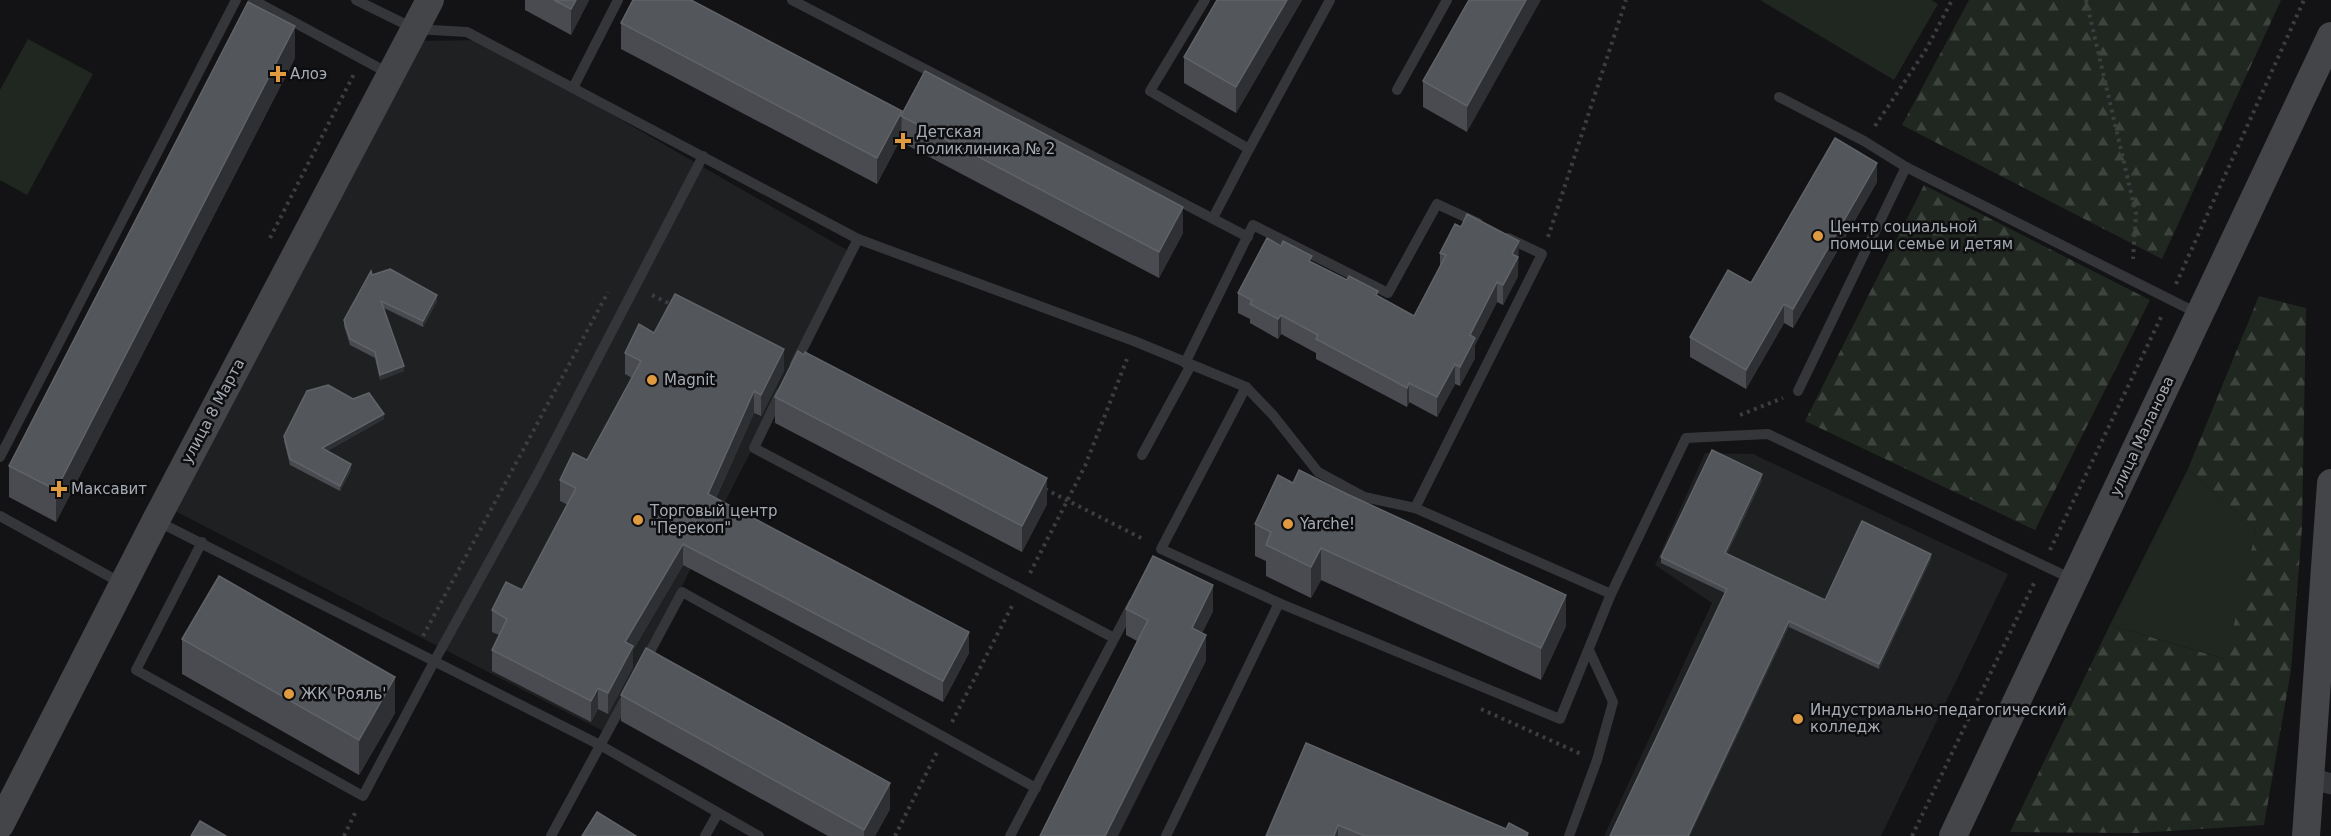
<svg xmlns="http://www.w3.org/2000/svg" width="2331" height="836" font-family="'DejaVu Sans',sans-serif">
<style>
.built{fill:#1f2022}
.forest{fill:url(#forest-firs)}
.park{fill:#202720}
.lines{fill:none;stroke-linecap:round;stroke-linejoin:round}
.path{stroke:#3b3d40;stroke-width:4;stroke-dasharray:3 4.5;stroke-linecap:butt}
.lane{stroke:#353639;stroke-width:10}
.street{stroke:#353639;stroke-width:21}
.secondary{stroke:#434549;stroke-width:28}
.wall{fill:#494b50}
.shaded-wall{fill:#2f3034}
.building{fill:#53565a;stroke:#606368;stroke-width:1.5}
.poi-dot{fill:#e09b40;stroke:#0e0e10;stroke-width:2}
.labels{text-anchor:middle;dominant-baseline:central;stroke-width:5;stroke-linejoin:round;paint-order:stroke}
.poi-label{font-size:15px;fill:#a6acb4;stroke:#0e0e10;text-anchor:start}
.street-label{font-size:15px;fill:#a6acb4;stroke:#0e0e10}
</style>
<defs>
<pattern id="forest-firs" width="22" height="20" patternUnits="userSpaceOnUse" patternTransform="scale(1.5)"><rect width="22" height="20" fill="#202720"/><path d="M5 1l3.5 6h-7zM16 11l3.5 6h-7z" fill="#3d443e"/></pattern>
</defs>
<rect width="100%" height="100%" fill="#131315"/>
<g class="built">
<polygon points="483,40 852,253 607,733 171,509 416,41"/>
<polygon points="1705,453 1753,454 2008,574 1881,836 1604,836 1712,603 1655,565"/>
</g>
<g class="forest">
<polygon points="1969,0 2281,0 2162,259 1902,125"/>
<polygon points="1924,185 2150,300 2035,530 1805,421"/>
<polygon points="2259,296 2306,308 2302,527 2291,670 2264,825 2137,833 2010,832 2110,625 2225,659 2256,529 2188,469"/>
</g>
<g class="park">
<polygon points="1760,0 1931,0 1938,4 1894,80"/>
<polygon points="28,39 93,74 27,195 0,180 0,90"/>
<polygon points="2188,469 2256,529 2226,659 2110,625"/>
</g>
<g class="lines">
<g class="path">
<polyline points="2086,0 2136,214 2133,259"/>
<polyline points="1875,126 1927,48 1952,0"/>
<polyline points="1548,237 1626,0"/>
<polyline points="270,238 354,74"/>
<polyline points="2176,284 2304,0"/>
<polyline points="652,295 672,305"/>
<polyline points="1740,415 1783,398"/>
<polyline points="1045,489 1145,540"/>
<polyline points="2050,550 2162,315"/>
<polyline points="1030,573 1085,466 1127,359"/>
<polyline points="423,636 608,292"/>
<polyline points="1481,709 1581,754"/>
<polyline points="952,722 1012,606"/>
<polyline points="344,836 356,811"/>
<polyline points="895,836 937,752"/>
<polyline points="1912,836 2035,581"/>
</g>
<g class="lane">
<polyline points="253,0 390,74"/>
<polyline points="356,0 415,29 467,32 858,239 1134,341 1246,387 1273,415 1318,472 1364,497 1415,508 1611,594 1686,438 1768,434 2074,580"/>
<polyline points="792,0 1248,237"/>
<polyline points="1205,0 1150,91 1249,149 1330,0"/>
<polyline points="573,88 618,0"/>
<polyline points="1397,90 1447,0"/>
<polyline points="1779,97 1864,141 1906,167 2199,314"/>
<polyline points="1213,218 1249,149"/>
<polyline points="1185,363 1253,225 1388,293 1437,204 1478,223"/>
<polyline points="795,364 858,239"/>
<polyline points="1246,387 1161,549 1279,603 1560,719 1611,594"/>
<polyline points="1798,391 1906,167"/>
<polyline points="780,394 754,448 1114,638"/>
<polyline points="1142,455 1191,365"/>
<polyline points="0,457 236,0"/>
<polyline points="1415,508 1542,254 1508,238"/>
<polyline points="0,516 123,584"/>
<polyline points="157,521 600,745 759,836"/>
<polyline points="202,542 136,670 363,796 435,660 536,477 703,156"/>
<polyline points="645,661 682,592 1036,788"/>
<polyline points="551,836 628,694"/>
<polyline points="705,836 718,813"/>
<polyline points="1010,836 1133,603"/>
<polyline points="1166,836 1279,603"/>
<polyline points="1569,836 1597,760 1613,702 1589,650"/>
</g>
<polyline class="street" points="2310,778 2331,784"/>
<g class="secondary">
<polyline points="0,825 156,520 430,0"/>
<polyline points="1953,836 2331,36"/>
<polyline points="2306,836 2331,483"/>
</g>
</g>
<g class="wall">
<polygon points="525,0 589,0 571,35 525,10"/>
<polygon points="1217,0 1302,0 1236,113 1184,83 1184,57"/>
<polygon points="1469,0 1467,132 1423,107 1423,81"/>
<polygon points="621,23 902,115 1183,233 1159,278 901,142 901,138 877,184 621,49"/>
<polygon points="295,58 56,522 9,497 9,466"/>
<polygon points="1877,182 1793,328 1784,323 1746,389 1690,357 1690,337 1751,283"/>
<polygon points="1440,253 1519,261 1518,262 1518,276 1503,305 1497,302 1475,345 1475,358 1460,386 1455,384 1437,417 1409,402 1407,407 1316,359 1316,353 1281,334 1278,339 1250,323 1250,319 1238,313 1238,293 1312,262 1414,316 1440,266"/>
<polygon points="372,275 437,301 423,327 384,308 404,371 380,380 375,358 350,345 344,326 344,320"/>
<polygon points="654,333 784,370 761,416 754,413 716,498 969,653 943,702 683,565 633,650 633,667 608,714 598,709 591,722 492,671 492,650 499,635 492,632 492,610 522,590 568,505 560,501 560,480 587,460 632,378 625,374 625,353"/>
<polygon points="775,397 1047,504 1022,552 775,423"/>
<polygon points="384,419 327,451 351,470 340,491 290,465 284,441 284,436"/>
<polygon points="1762,480 1727,554 1825,600 1931,559 1879,669 1789,627 1725,593 1661,563 1661,557"/>
<polygon points="1255,524 1566,626 1541,680 1321,580 1311,598 1266,576 1266,561 1255,556"/>
<polygon points="1126,609 1213,611 1202,633 1206,661 1137,641 1126,635"/>
<polygon points="182,639 395,713 359,775 182,674"/>
<polygon points="621,695 890,809 875,836 828,836 621,721"/>
<polygon points="1306,743 1506,829 1528,836 1266,836"/>
</g>
<g class="shaded-wall">
<polygon points="576,0 589,0 571,35 571,9"/>
<polygon points="1287,0 1302,0 1236,113 1236,87"/>
<polygon points="1526,0 1541,0 1467,132 1467,106"/>
<polygon points="295,26 295,58 56,522 56,490"/>
<polygon points="902,111 901,138 877,184 877,158"/>
<polygon points="1877,163 1877,182 1793,328 1793,309"/>
<polygon points="1183,207 1183,233 1159,278 1159,252"/>
<polygon points="1519,241 1518,276 1503,305 1503,285 1512,254"/>
<polygon points="1497,282 1497,302 1475,345 1475,358 1460,386 1460,367 1470,335"/>
<polygon points="437,295 437,301 423,327 423,321"/>
<polygon points="1784,304 1784,323 1746,389 1746,370"/>
<polygon points="1281,315 1281,334 1278,339 1278,319"/>
<polygon points="784,349 784,370 761,416 761,395"/>
<polygon points="1455,364 1455,384 1437,417 1437,397"/>
<polygon points="404,366 404,371 380,380 380,375"/>
<polygon points="1409,383 1409,402 1407,407 1407,388"/>
<polygon points="754,391 754,413 708,516 708,494"/>
<polygon points="384,414 384,419 322,454 322,448"/>
<polygon points="351,464 351,470 340,491 340,486"/>
<polygon points="1762,474 1762,480 1725,558 1725,553"/>
<polygon points="1047,478 1047,504 1022,552 1022,526"/>
<polygon points="683,544 683,565 633,650 633,667 608,714 608,693 625,642"/>
<polygon points="1321,548 1321,580 1311,598 1311,567"/>
<polygon points="1931,554 1931,559 1879,669 1879,664"/>
<polygon points="1213,585 1213,611 1192,654 1192,628"/>
<polygon points="1566,595 1566,626 1541,680 1541,648"/>
<polygon points="1789,621 1789,627 1690,836 1688,836"/>
<polygon points="969,632 969,653 943,702 943,681"/>
<polygon points="1206,635 1206,661 1118,836 1105,836"/>
<polygon points="395,677 395,713 359,775 359,740"/>
<polygon points="598,688 598,709 591,722 591,701"/>
<polygon points="890,783 890,809 875,836 864,836 864,830"/>
<polygon points="1338,825 1338,836 1334,836"/>
</g>
<g class="building">
<polygon points="554,0 576,0 571,9"/>
<polygon points="633,0 691,0 902,111 877,158 621,23"/>
<polygon points="1217,0 1287,0 1236,87 1184,57"/>
<polygon points="1469,0 1526,0 1467,106 1423,81"/>
<polygon points="248,2 295,26 56,490 9,466"/>
<polygon points="925,71 1183,207 1159,252 901,116"/>
<polygon points="1835,138 1877,163 1793,309 1784,304 1746,370 1690,337 1728,270 1751,283"/>
<polygon points="1467,214 1519,241 1512,254 1518,257 1503,285 1497,282 1470,335 1475,338 1460,367 1455,364 1437,397 1409,383 1407,388 1316,339 1318,335 1281,315 1278,319 1250,304 1252,300 1238,293 1267,238 1281,246 1283,241 1312,256 1309,261 1347,280 1349,276 1378,291 1376,295 1414,316 1446,255 1440,253 1455,224 1461,227"/>
<polygon points="390,269 437,295 423,321 381,301 404,366 380,375 375,352 350,339 344,320 371,271 372,275"/>
<polygon points="675,294 784,349 761,395 754,391 708,494 969,632 943,681 683,544 625,642 633,646 608,693 598,688 591,701 492,650 507,619 492,610 506,582 522,590 576,488 560,480 573,453 587,460 641,361 625,353 639,324 654,333"/>
<polygon points="798,351 804,355 805,352 1047,478 1022,526 775,397"/>
<polygon points="328,385 353,399 369,393 384,414 322,448 351,464 340,486 290,459 284,436 307,391"/>
<polygon points="1712,450 1762,474 1725,553 1825,600 1862,521 1931,554 1879,664 1789,621 1688,836 1610,836 1727,589 1661,557"/>
<polygon points="1299,470 1347,494 1566,595 1541,648 1321,548 1311,567 1266,545 1271,532 1255,524 1278,475 1293,483"/>
<polygon points="1153,556 1213,585 1192,628 1206,635 1105,836 1040,836 1148,620 1126,609"/>
<polygon points="219,576 395,677 359,740 182,639"/>
<polygon points="646,648 890,783 864,830 621,695"/>
<polygon points="1306,743 1506,829 1509,823 1528,833 1527,836 1365,836 1338,825 1334,836 1266,836"/>
<polygon points="597,812 636,836 582,836"/>
<polygon points="200,821 226,836 191,836"/>
</g>
<g class="poi-dot">
<path d="M275 65h6v6h6v6h-6v6h-6v-6h-6v-6h6z"/>
<path d="M900 132h6v6h6v6h-6v6h-6v-6h-6v-6h6z"/>
<circle cx="1818" cy="236" r="6"/>
<circle cx="652" cy="380" r="6"/>
<path d="M56 480h6v6h6v6h-6v6h-6v-6h-6v-6h6z"/>
<circle cx="638" cy="520" r="6"/>
<circle cx="1288" cy="524" r="6"/>
<circle cx="289" cy="694" r="6"/>
<circle cx="1798" cy="719" r="6"/>
</g>
<g class="labels">
<g class="poi-label">
<text x="290" y="74">Алоэ</text>
<text x="916" y="132">Детская<tspan x="916" dy="17">поликлиника № 2</tspan></text>
<text x="1830" y="227">Центр социальной<tspan x="1830" dy="17">помощи семье и детям</tspan></text>
<text x="664" y="380">Magnit</text>
<text x="71" y="489">Максавит</text>
<text x="650" y="511">Торговый центр<tspan x="650" dy="17">"Перекоп"</tspan></text>
<text x="1300" y="524">Yarche!</text>
<text x="301" y="694">ЖК 'Рояль'</text>
<text x="1810" y="710">Индустриально-педагогический<tspan x="1810" dy="17">колледж</tspan></text>
</g>
<g class="street-label">
<text transform="translate(213 411) rotate(-62)">улица 8 Марта</text>
<text transform="translate(2142 436) rotate(-65)">улица Маланова</text>
</g>
</g>
</svg>
